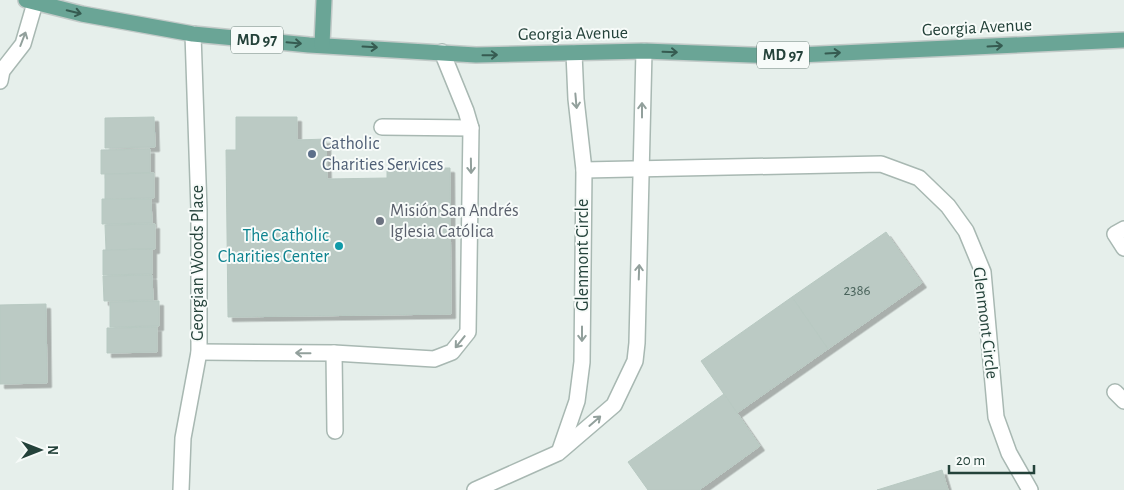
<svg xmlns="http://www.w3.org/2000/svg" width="1124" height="490" font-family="'Alegreya Sans',sans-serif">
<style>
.building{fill:#bbcac4;stroke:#b8c9c2;filter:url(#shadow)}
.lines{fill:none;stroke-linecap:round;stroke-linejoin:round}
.minor-casing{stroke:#a8b8b2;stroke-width:18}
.major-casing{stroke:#c2cac8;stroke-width:18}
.minor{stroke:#fff;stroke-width:15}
.major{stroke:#6aa596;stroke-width:15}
.oneway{stroke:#365b51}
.oneway2{stroke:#92a09c}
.service-dot{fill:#5c6f8a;stroke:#f7fbf9;stroke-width:2}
.worship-dot{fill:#6b7280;stroke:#f7fbf9;stroke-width:2}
.culture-dot{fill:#0f9aa8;stroke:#f7fbf9;stroke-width:2}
.labels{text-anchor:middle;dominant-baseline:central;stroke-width:4;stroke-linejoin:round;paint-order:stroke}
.number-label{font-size:15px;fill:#4a645c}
.shield{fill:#f7fbf9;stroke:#637a73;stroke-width:1}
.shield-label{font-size:16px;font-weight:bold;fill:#24423a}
.street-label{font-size:18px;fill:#24423a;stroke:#f7fbf9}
.service-label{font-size:18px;fill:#4e5e75;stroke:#f7fbf9;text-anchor:start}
.worship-label{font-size:18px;fill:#5b616d;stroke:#f7fbf9;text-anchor:start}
.culture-label{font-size:18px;fill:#0d838f;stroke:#f7fbf9;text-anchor:end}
</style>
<defs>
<filter id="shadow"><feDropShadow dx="4.5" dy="4.5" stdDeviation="0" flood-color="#0004"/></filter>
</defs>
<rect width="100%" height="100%" fill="#e6efeb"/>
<g class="building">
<polygon points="154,117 155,147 105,148 105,118"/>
<polygon points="236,117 297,117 297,140 326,139 327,179 387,178 387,168 450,168 451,314 228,317 226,150 236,150"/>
<polygon points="150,149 150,173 101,174 101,150"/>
<polygon points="154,173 154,198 105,199 105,174"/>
<polygon points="102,199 151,199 152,223 102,224"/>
<polygon points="155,224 155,249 106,250 105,225"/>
<polygon points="886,232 922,283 828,349 792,297"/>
<polygon points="152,249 152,274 103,275 103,250"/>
<polygon points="152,275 153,300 104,301 103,276"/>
<polygon points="792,297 828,349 737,413 701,361"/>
<polygon points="159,301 159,326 110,327 110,302"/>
<polygon points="46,304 47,383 0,384 0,305"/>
<polygon points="157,327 157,352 107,353 107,328"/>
<polygon points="724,394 760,446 699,490 648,490 628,462"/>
<polygon points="942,470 948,490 877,490"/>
</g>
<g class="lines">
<defs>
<g id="minor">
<polyline points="0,81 2,71 23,44 35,3"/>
<polyline points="382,127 471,128"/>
<polyline points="584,170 881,164 919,178 948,206 966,231 983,272 996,417 1009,453 1030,490"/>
<polyline points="1124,229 1115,234 1124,248"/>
<polyline points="199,352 334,353 434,359 452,352 468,332 471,128 466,111 442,52"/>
<polyline points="334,353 335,431"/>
<polyline points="1115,392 1124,401"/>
<polyline points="560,450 577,401 582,362 584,170 576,99 574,53"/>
<polyline points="181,490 183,438 199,352 199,210 193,34"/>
<polyline points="475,490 558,453 614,405 635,361 637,343 644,51"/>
</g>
<g id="major">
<polyline points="26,0 82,14 193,34 309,45 476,55 644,51 776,56 1124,40"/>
<polyline points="322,45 324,0"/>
</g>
</defs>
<use href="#minor" class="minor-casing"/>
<use href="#major" class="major-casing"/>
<use href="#minor" class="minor"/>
<use href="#major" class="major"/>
</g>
<defs><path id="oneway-shaft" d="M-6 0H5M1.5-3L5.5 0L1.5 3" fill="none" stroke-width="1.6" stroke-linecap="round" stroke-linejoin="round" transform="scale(1.25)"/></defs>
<g class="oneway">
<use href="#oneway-shaft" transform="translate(74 12) rotate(13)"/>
<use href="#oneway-shaft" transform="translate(294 43) rotate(5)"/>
<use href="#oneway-shaft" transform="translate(995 46) rotate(-3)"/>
<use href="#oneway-shaft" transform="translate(370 47) rotate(3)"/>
<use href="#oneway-shaft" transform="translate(670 52) rotate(2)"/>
<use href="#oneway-shaft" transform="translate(833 53) rotate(-3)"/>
<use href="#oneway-shaft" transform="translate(490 55) rotate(-1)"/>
</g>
<g class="oneway2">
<use href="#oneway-shaft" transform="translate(23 39) rotate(-69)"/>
<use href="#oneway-shaft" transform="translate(576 101) rotate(85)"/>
<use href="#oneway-shaft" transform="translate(642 110) rotate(-90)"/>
<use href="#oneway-shaft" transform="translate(471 166) rotate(89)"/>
<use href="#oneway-shaft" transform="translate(639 272) rotate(-88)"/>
<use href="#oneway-shaft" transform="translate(582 334) rotate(90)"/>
<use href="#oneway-shaft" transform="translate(460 342) rotate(129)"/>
<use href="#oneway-shaft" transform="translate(303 353) rotate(-179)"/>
<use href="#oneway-shaft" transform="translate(595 421) rotate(-41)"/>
</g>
<circle class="service-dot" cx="312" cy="154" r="5"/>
<circle class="worship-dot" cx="380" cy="221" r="5"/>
<circle class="culture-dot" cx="339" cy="246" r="5"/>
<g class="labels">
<g class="number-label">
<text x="857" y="290">2386</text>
</g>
<g class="shield">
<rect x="231" y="26.5" width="52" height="27" rx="4"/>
<rect x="757" y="41.5" width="52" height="27" rx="4"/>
</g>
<g class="shield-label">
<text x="257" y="40">MD 97</text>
<text x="783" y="55">MD 97</text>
</g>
<g class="street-label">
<text transform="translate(977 28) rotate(-3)">Georgia Avenue</text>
<text transform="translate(573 34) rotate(-1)">Georgia Avenue</text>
<text transform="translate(583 255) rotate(-90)">Glenmont Circle</text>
<text transform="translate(198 263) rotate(-90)">Georgian Woods Place</text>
<text transform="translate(985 323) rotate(83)">Glenmont Circle</text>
</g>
<g class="service-label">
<text x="322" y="144">Catholic<tspan x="322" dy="21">Charities Services</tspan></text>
</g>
<g class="worship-label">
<text x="390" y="211">Misión San Andrés<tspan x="390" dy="21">Iglesia Católica</tspan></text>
</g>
<g class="culture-label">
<text x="329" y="236">The Catholic<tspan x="329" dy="21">Charities Center</tspan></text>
</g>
</g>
<g transform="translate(40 450) rotate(90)" stroke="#f7fbf9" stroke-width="4" paint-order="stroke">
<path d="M0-4L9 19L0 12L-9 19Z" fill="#24423a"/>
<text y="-8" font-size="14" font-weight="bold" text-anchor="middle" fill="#24423a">N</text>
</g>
<path d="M949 465v8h85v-8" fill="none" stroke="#24423a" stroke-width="2.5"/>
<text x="956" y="465" font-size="15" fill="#24423a" stroke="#f7fbf9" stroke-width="4" paint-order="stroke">20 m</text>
</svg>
